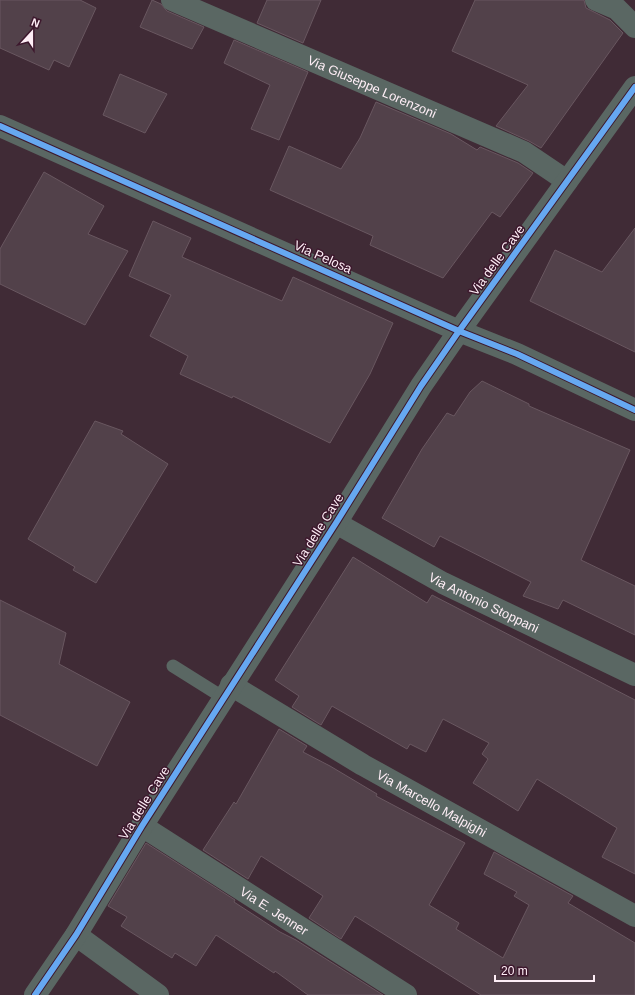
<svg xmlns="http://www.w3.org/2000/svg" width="635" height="995" font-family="Helvetica,sans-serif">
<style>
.building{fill:#52414a;stroke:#695760}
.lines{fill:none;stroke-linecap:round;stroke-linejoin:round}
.service{stroke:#5a6763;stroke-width:13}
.minor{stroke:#5a6763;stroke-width:22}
.tertiary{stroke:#5a6763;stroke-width:22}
.cycleway-casing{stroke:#3d182d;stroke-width:8}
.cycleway{stroke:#66a8f1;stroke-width:6}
.labels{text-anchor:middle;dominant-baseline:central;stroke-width:3;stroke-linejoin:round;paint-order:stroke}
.street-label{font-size:13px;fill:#feeef6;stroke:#3d182d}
</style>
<rect width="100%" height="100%" fill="#402b36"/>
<g class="building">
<polygon points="0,0 80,0 96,8 69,67 54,60 49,70 0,48"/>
<polygon points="152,0 161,4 167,11 204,27 192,49 140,27"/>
<polygon points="267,0 321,0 303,43 257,23"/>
<polygon points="475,0 584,0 586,8 610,20 623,33 541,148 529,141 496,126 528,85 452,51"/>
<polygon points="234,40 308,72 279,140 251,129 270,85 224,63"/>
<polygon points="120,74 167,94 145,133 103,115"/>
<polygon points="376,102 451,134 477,150 480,147 518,163 533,173 500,217 492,212 443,278 370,245 373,236 270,190 289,146 341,169 360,138"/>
<polygon points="44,172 104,206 88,234 128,251 85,325 0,284 0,249"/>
<polygon points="153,221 191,238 182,257 282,301 293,277 393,323 370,374 330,443 233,396 232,398 180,374 188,356 150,336 171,295 129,276"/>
<polygon points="635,228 635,352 530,301 555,250 602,272"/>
<polygon points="482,381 529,404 529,406 630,450 581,560 635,586 635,635 563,600 558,609 523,596 531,582 440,536 434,547 382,518 422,449 447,413 454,416 470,392"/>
<polygon points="95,421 123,431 121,434 168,464 96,583 73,570 75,567 28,539"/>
<polygon points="353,557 427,603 432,595 635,700 635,874 602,857 617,828 537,779 518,811 473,783 488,759 482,754 489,743 443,719 426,752 410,744 407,749 332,706 321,725 292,707 299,696 275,680"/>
<polygon points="0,600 66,633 59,664 130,702 97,766 0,715"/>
<polygon points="279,729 307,746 303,752 330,766 377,794 376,796 465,843 429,905 459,923 456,929 503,958 529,905 514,896 517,892 484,874 494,852 573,896 568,903 635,943 635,995 481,995 355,916 341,939 309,918 323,896 261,856 248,879 203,850 234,802 236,804"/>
<polygon points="146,843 235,900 234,902 280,932 296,940 383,995 308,995 275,971 274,973 216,935 196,966 175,953 172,958 121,926 127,917 108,906"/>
</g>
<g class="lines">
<polyline class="service" points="173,666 224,698"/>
<g class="minor">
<path id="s1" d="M 172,0 L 524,152 L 567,181"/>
<polyline points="596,0 617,9 635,27"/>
<path id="s2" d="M 336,523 L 443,583 L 635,675"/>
<path id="s3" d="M 231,685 L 363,765 L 635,916"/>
<path id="s4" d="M 142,826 L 406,995"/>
<polyline points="76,935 158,995"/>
</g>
<g class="tertiary">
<polyline points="0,126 459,331 517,354 635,410"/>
<polyline points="35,995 76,935 142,826 336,523 421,386 459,331 635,87"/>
</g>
<defs>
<g id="cycleway">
<polyline points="0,126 459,331 517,354 635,410"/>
<polyline points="35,995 76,935 142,826 336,523 421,386 459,331 635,87"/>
</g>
</defs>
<use href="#cycleway" class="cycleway-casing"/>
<use href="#cycleway" class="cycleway"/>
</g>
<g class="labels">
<g class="street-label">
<text stroke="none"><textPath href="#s1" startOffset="218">Via Giuseppe Lorenzoni</textPath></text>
<text transform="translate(323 257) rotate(24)">Via Pelosa</text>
<text transform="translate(497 260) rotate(-54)">Via delle Cave</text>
<text transform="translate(318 530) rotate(-58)">Via delle Cave</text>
<text stroke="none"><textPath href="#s2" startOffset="168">Via Antonio Stoppani</textPath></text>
<text transform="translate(144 803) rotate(-58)">Via delle Cave</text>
<text stroke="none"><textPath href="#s3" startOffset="233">Via Marcello Malpighi</textPath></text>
<text stroke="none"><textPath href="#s4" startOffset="157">Via E. Jenner</textPath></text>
</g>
</g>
<g transform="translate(32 32) rotate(21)" stroke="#3d182d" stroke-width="3" paint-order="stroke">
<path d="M0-3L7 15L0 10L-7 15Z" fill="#feeef6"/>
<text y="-6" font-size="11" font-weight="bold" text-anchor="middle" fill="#feeef6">N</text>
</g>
<path d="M495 975v6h99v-6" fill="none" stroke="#feeef6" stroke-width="2"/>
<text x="501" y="975" font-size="12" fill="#feeef6" stroke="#3d182d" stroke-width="3" paint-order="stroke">20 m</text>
</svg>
